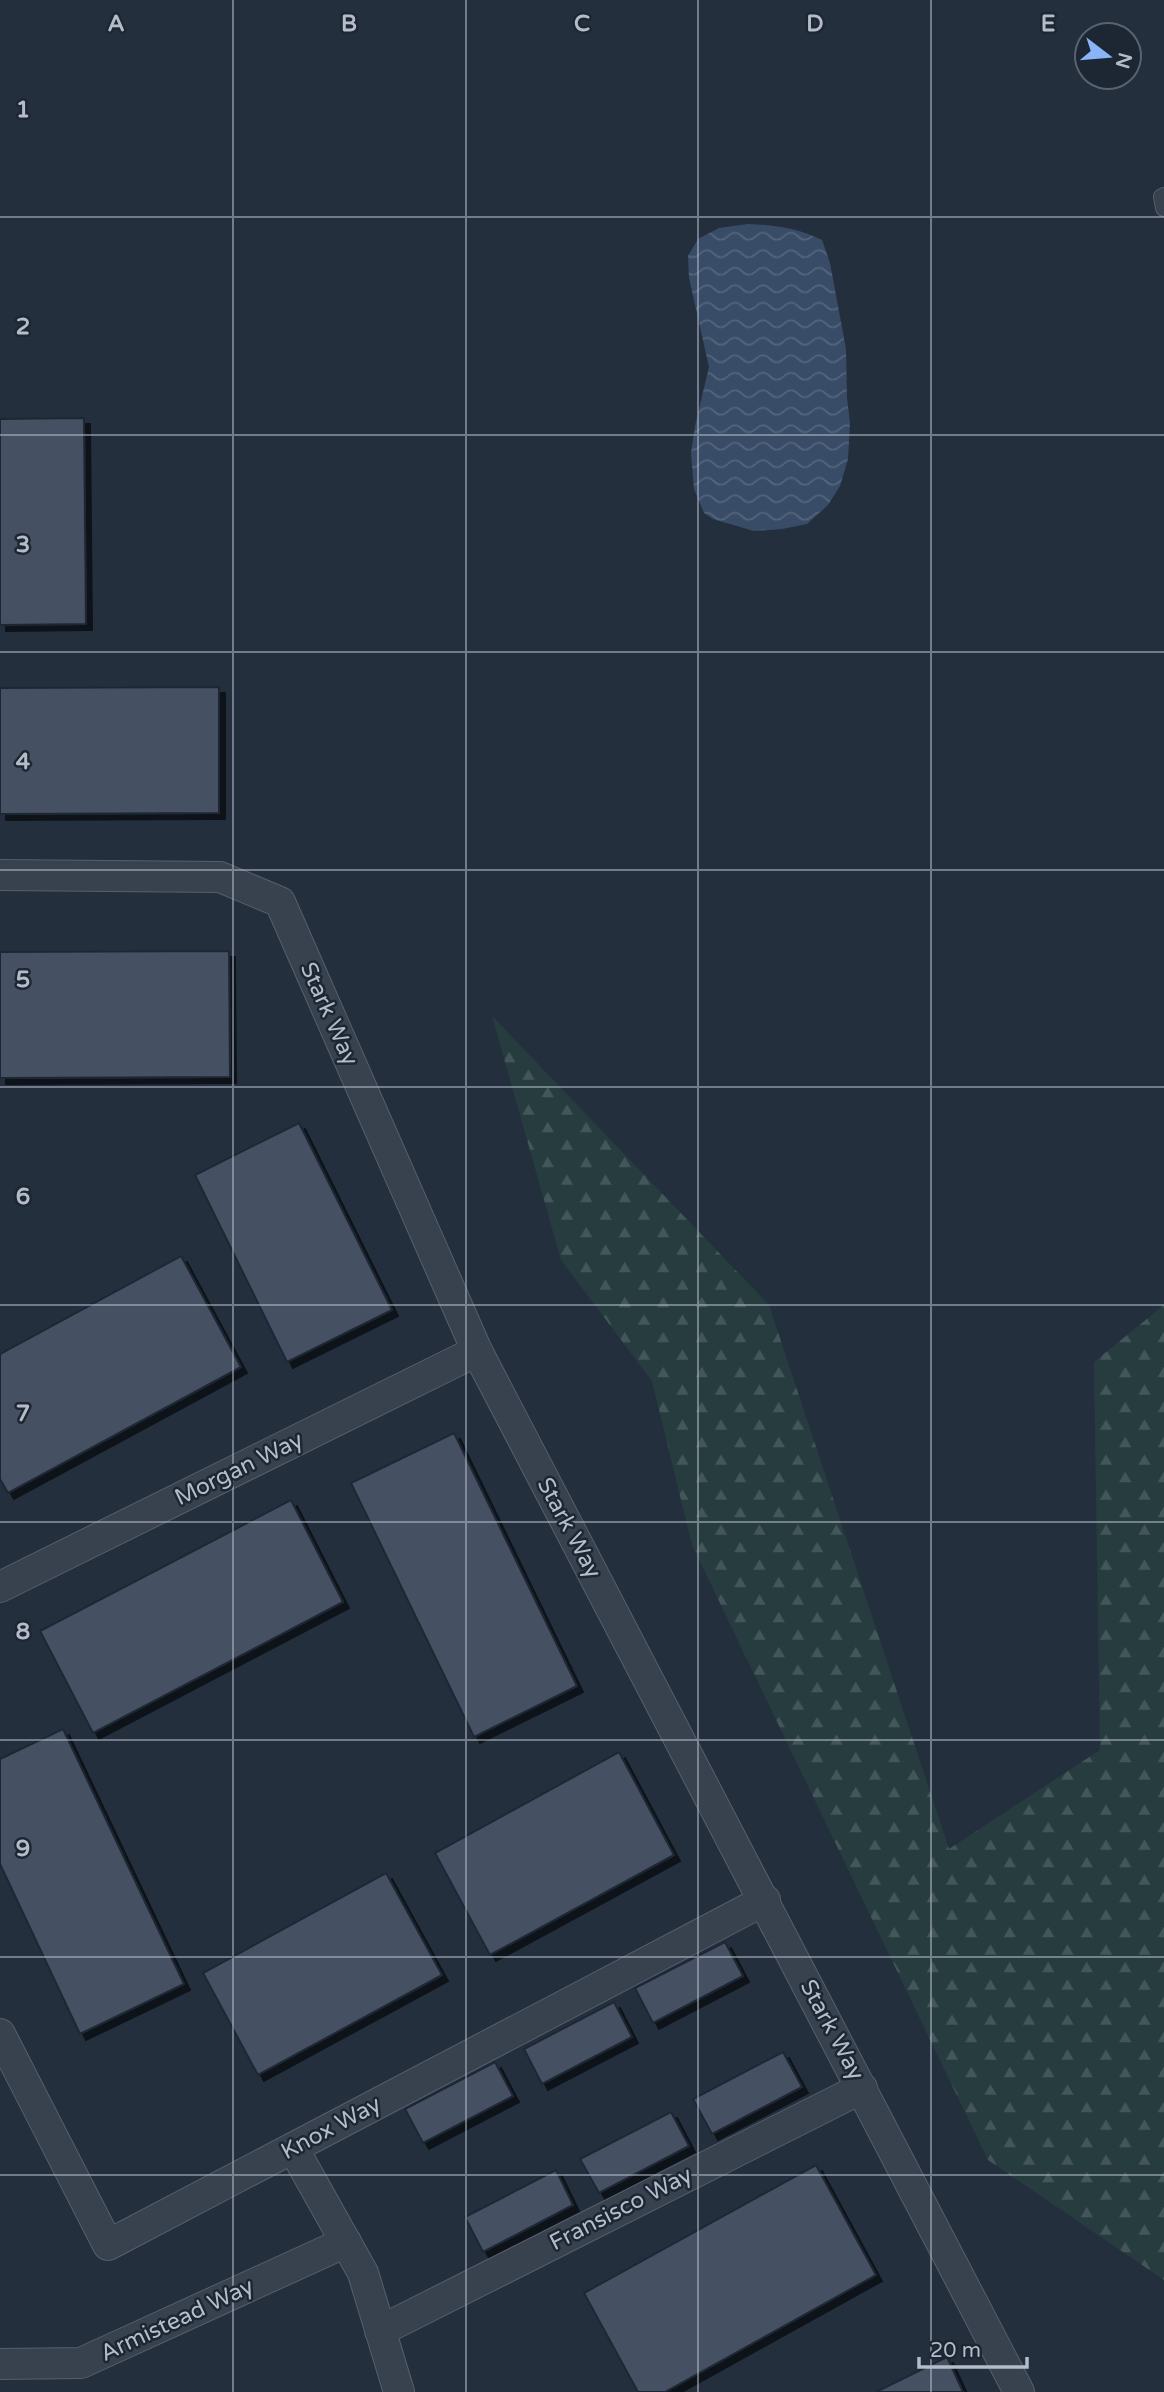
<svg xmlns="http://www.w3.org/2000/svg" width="1164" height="2392" font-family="'Varela Round',sans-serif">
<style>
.forest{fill:url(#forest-firs)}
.water{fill:url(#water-waves)}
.building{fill:#455162;stroke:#1f2835;stroke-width:2;filter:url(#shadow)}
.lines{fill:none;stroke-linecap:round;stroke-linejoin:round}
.service-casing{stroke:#565f6c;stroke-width:18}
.minor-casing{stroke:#565f6c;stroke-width:32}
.service{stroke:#38414e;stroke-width:16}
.minor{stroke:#38414e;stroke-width:30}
.grid{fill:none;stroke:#b4bcc9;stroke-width:2;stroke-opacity:0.55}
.labels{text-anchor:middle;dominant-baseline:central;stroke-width:5;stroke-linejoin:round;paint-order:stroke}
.street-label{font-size:23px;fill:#b4bcc9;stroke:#1d2633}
.grid-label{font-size:23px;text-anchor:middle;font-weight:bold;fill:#b4bcc9;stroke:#1d2633;stroke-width:5;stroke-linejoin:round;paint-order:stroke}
</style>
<defs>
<pattern id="forest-firs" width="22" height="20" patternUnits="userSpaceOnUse" patternTransform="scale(1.75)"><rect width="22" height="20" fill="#263c3f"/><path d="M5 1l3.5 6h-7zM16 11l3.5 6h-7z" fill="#435659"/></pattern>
<pattern id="water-waves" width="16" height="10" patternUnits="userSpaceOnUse" patternTransform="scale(1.75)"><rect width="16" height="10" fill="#394c67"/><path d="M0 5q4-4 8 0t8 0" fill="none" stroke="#53647b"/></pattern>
<filter id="shadow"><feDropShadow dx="6" dy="6" stdDeviation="0" flood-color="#0009"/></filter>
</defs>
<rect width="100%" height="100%" fill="#242f3e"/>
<polygon class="forest" points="492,1016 769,1305 949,1849 1100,1750 1094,1362 1164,1305 1164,2280 988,2160 692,1545 652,1381 561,1260"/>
<path class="water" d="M 748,224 C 774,225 798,228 822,240 L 830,263 L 846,349 L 847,398 L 850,423 L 848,459 L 840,486 L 828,505 L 807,524 L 782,529 L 754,531 L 713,519 L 704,513 L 694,489 L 691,453 L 695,426 L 709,367 L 689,278 L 688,256 L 698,239 L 719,228 Z"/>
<g class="building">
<polygon points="84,418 86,624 0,625 0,419"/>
<polygon points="219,687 219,813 0,814 0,688"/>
<polygon points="229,951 230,1077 0,1078 0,952"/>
<polygon points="299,1123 392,1310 287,1362 195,1175"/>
<polygon points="181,1256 241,1367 8,1493 0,1479 0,1354"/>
<polygon points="454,1433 577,1686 474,1737 351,1483"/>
<polygon points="291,1500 343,1602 93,1733 40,1631"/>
<polygon points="63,1729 184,1984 80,2034 0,1864 0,1759"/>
<polygon points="619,1752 674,1855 490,1955 435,1853"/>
<polygon points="386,1873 442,1975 258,2075 203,1973"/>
<polygon points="725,1942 743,1976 653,2023 635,1988"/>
<polygon points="614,2002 632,2037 542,2084 524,2049"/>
<polygon points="783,2052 802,2087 712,2134 693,2099"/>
<polygon points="495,2062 513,2096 423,2143 405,2109"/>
<polygon points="671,2112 689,2146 599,2193 580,2159"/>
<polygon points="816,2165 876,2275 665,2392 638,2392 584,2293"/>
<polygon points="556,2170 573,2205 483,2252 465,2217"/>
<polygon points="947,2357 963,2392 876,2392"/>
</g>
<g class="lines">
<defs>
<polyline id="service" points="1164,196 1162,197 1164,208"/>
<g id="minor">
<polyline points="0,875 220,877 280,902 477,1351 1019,2392"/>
<polyline points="0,1587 477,1351"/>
<polyline points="0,2034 108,2245 765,1900"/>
<polyline points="293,2148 363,2273 399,2392"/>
<polyline points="380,2331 862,2088"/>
<polyline points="0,2364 81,2363 346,2242"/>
</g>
</defs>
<use href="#service" class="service-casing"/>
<use href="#minor" class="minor-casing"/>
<use href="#service" class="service"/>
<use href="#minor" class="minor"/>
</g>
<path class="grid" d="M 233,0 L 233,2392M 466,0 L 466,2392M 698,0 L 698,2392M 931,0 L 931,2392M 0,217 L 1164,217M 0,435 L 1164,435M 0,652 L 1164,652M 0,870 L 1164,870M 0,1087 L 1164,1087M 0,1305 L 1164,1305M 0,1522 L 1164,1522M 0,1740 L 1164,1740M 0,1957 L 1164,1957M 0,2175 L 1164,2175"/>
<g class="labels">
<g class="street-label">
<text transform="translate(329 1014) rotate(66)">Stark Way</text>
<text transform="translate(239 1469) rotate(-26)">Morgan Way</text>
<text transform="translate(569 1528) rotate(62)">Stark Way</text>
<text transform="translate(832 2030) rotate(62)">Stark Way</text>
<text transform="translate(331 2128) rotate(-28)">Knox Way</text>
<text transform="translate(621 2209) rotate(-27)">Fransisco Way</text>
<text transform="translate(177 2320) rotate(-25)">Armistead Way</text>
</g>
</g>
<g class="grid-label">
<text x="116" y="31">A</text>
<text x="349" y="31">B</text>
<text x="582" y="31">C</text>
<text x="815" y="31">D</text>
<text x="1048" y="31">E</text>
<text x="23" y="117">1</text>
<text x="23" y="334">2</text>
<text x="23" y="552">3</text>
<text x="23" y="769">4</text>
<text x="23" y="987">5</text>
<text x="23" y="1204">6</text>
<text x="23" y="1421">7</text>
<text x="23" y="1639">8</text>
<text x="23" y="1856">9</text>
</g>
<g transform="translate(1108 56) rotate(106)"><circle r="33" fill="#1d2633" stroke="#59626f" stroke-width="2"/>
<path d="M0-5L12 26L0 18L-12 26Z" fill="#8ab4f8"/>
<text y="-10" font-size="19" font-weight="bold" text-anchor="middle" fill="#b4bcc9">N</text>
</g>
<path d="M919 2357v10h108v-10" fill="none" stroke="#b4bcc9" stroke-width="3.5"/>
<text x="930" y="2357" font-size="21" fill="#b4bcc9" stroke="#1d2633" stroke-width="5" paint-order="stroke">20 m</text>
</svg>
